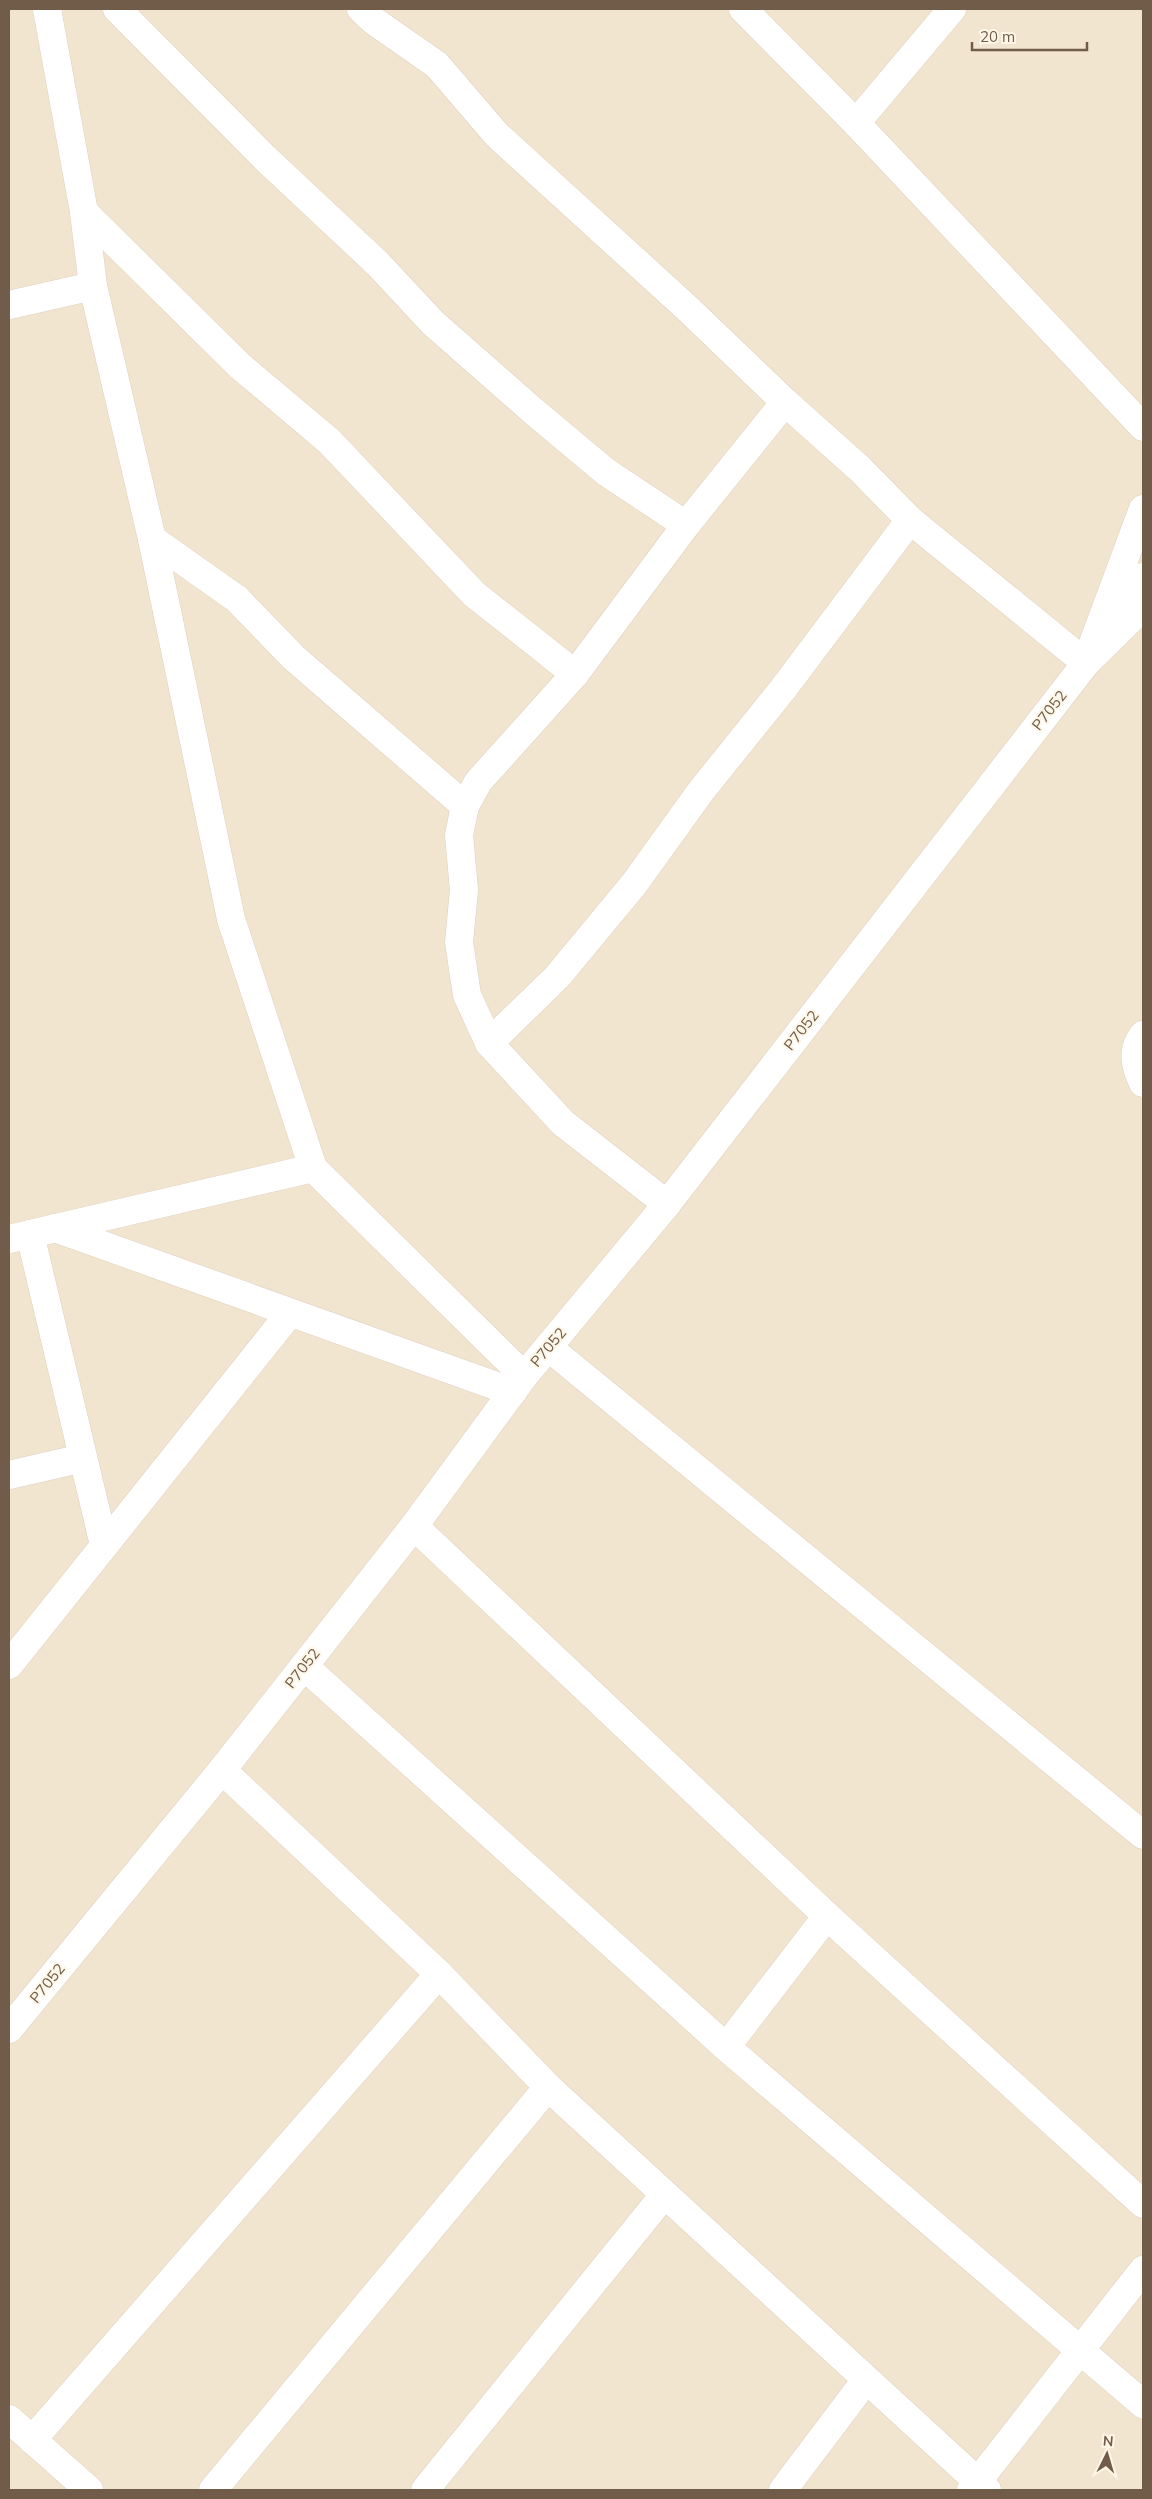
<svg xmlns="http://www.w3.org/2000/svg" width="1152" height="2499" font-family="Mulish,sans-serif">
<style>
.residential{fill:#f2e5d0}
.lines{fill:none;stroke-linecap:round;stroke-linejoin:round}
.street-casing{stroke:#ded0be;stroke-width:29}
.street{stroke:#fff;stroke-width:28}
.labels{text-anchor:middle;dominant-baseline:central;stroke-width:4;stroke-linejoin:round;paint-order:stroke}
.street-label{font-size:15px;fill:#715b49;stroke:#fef7e7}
</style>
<rect width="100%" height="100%" fill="#fbf3e1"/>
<rect class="residential" x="9" y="9" width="1134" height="2481"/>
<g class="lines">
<defs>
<g id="street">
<polyline points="47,9 84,212 93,286 152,539 231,919 313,1168 524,1376"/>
<polyline points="117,9 265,158 378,264 433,323 532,410 606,472 686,525"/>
<polyline points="361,9 374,21 437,65 497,135 687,308 785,402 860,469 910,520 1086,663"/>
<polyline points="743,9 856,123 1143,427"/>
<polyline points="856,123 952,9"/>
<polyline points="84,212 240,366 329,441 474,594 575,674"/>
<polyline points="9,305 93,286"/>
<polyline points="152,539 237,599 293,657 465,806"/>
<polyline points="1115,620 1143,577"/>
<polyline points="1089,654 1143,509"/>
<path d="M 1143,1035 C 1131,1050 1135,1067 1143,1083"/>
<polyline points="489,1043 557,977 634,884 701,791 783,689 910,520"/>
<polyline points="667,1204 563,1123 489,1043 467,995 459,942 464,890 459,835 465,806 478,782 575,674 686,525 785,402"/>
<polyline points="55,1228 513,1392"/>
<polyline points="30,1234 104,1545"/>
<polyline points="9,1239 313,1168"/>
<polyline points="548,1347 1143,1835"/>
<polyline points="9,1475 83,1458"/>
<polyline points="414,1526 827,1916 1143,2204"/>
<polyline points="9,1665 290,1313"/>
<polyline points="304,1666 726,2047 1143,2404"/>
<polyline points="222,1770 439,1974 548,2087 987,2490"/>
<polyline points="9,2029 222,1770 304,1666 414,1526 524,1376 667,1204 1086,663 1143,607"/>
<polyline points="726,2047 827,1916"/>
<polyline points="9,2419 89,2490"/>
<polyline points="32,2440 439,1974"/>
<polyline points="213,2490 548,2087"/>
<polyline points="425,2490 664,2195"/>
<polyline points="783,2490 866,2380"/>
<polyline points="971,2490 1143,2270"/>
</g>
</defs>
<use href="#street" class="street-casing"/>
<use href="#street" class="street"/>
</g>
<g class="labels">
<g class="street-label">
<text transform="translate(1049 710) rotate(-52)">P7052</text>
<text transform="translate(801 1030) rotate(-52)">P7052</text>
<text transform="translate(548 1347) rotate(-50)">P7052</text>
<text transform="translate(302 1668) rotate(-52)">P7052</text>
<text transform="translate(47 1983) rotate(-51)">P7052</text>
</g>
</g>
<rect width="1152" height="2499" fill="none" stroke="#715b49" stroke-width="20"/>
<g transform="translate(1107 2454) rotate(5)" stroke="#fef7e7" stroke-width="4" paint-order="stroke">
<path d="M0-4L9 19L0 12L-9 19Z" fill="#715b49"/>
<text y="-8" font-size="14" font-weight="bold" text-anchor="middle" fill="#715b49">N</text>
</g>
<path d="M972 42v8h115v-8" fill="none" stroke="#715b49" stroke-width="2.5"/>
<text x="980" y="42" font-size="15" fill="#715b49" stroke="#fef7e7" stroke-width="4" paint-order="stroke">20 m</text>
</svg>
